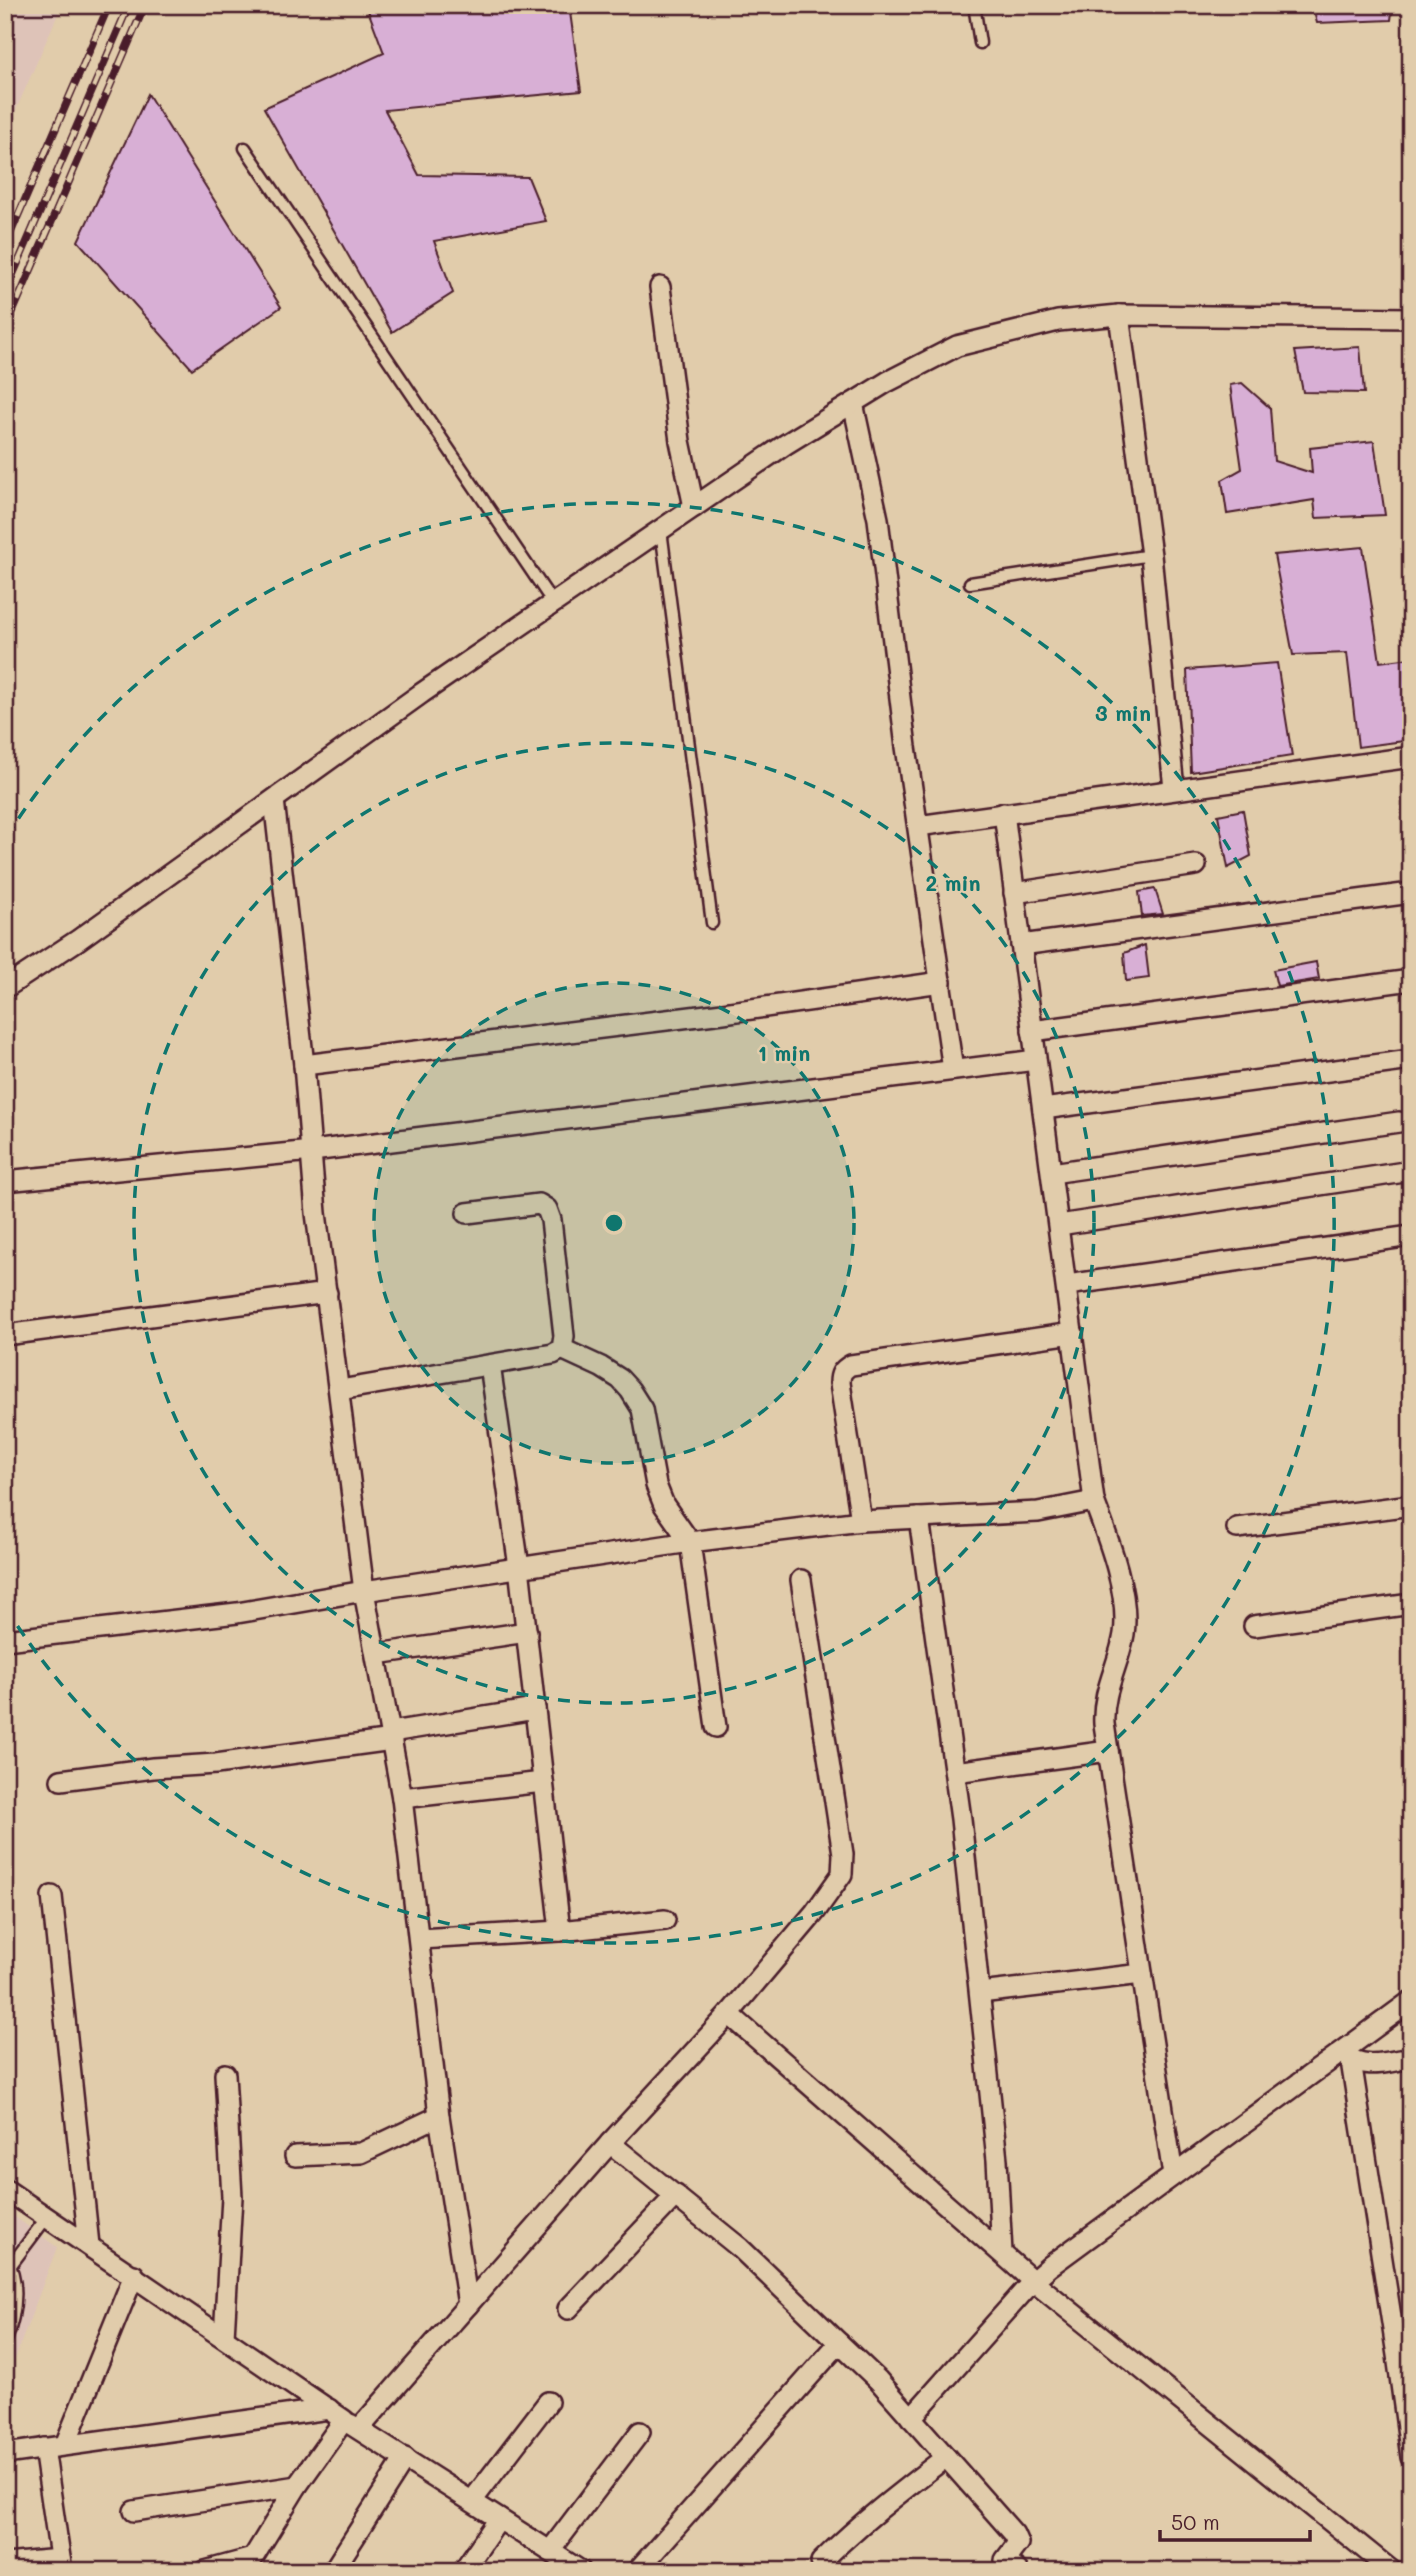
<svg xmlns="http://www.w3.org/2000/svg" width="1416" height="2576" font-family="Mali,sans-serif">
<style>
.built{fill:#dec3b8}
.building{fill:#d8afd5;stroke:#4a1f2b;stroke-width:2}
.lines{fill:none;stroke-linecap:round;stroke-linejoin:round}
.service-casing{stroke:#4a1f2b;stroke-width:15}
.minor-casing{stroke:#4a1f2b;stroke-width:24}
.service{stroke:#e1ccab;stroke-width:10}
.minor{stroke:#e1ccab;stroke-width:19}
.rail-casing{stroke:#4a1f2b;stroke-width:8}
.rail{stroke:#e1ccab;stroke-width:5;stroke-dasharray:16;stroke-linecap:butt}
.ring{fill:none;stroke:#0f766e;stroke-width:3.5;stroke-dasharray:12 9}
.centre{fill:#0f766e;stroke:#e1ccab;stroke-width:3.5}
.ring-label{font-size:21px;text-anchor:middle;font-weight:bold;fill:#0f766e;stroke:#e1ccab;stroke-width:5;stroke-linejoin:round;paint-order:stroke}
</style>
<rect width="100%" height="100%" fill="#e1ccab"/>
<filter id="ink" filterUnits="userSpaceOnUse"><feTurbulence type="fractalNoise" baseFrequency=".0143" numOctaves="2"/><feDisplacementMap in="SourceGraphic" scale="14" xChannelSelector="R" yChannelSelector="G"/><feConvolveMatrix kernelMatrix="1 2 1 2 8 2 1 2 1" color-interpolation-filters="sRGB"/></filter>
<g filter="url(#ink)">
<g class="built">
<polygon points="5,5 62,5 5,135"/>
<polygon points="5,2210 57,2247 5,2385"/>
</g>
<g class="building">
<polygon points="366,5 569,5 581,91 385,110 419,175 528,177 546,221 434,241 453,293 392,332 264,108 384,53"/>
<polygon points="1312,5 1393,5 1391,20 1317,23"/>
<polygon points="148,94 281,307 192,369 78,241"/>
<polygon points="1360,347 1364,393 1303,392 1295,351"/>
<polygon points="1242,383 1270,408 1274,461 1312,473 1310,448 1374,441 1385,515 1316,518 1314,500 1227,514 1222,480 1242,469 1230,385"/>
<polygon points="1363,547 1380,662 1411,658 1411,740 1358,747 1347,653 1293,655 1274,555"/>
<polygon points="1277,663 1292,756 1191,772 1187,670"/>
<polygon points="1243,810 1251,856 1228,868 1218,815"/>
<polygon points="1155,889 1163,914 1142,916 1139,892"/>
<polygon points="1145,945 1149,978 1126,981 1124,953"/>
<polygon points="1316,962 1319,979 1277,986 1273,970"/>
</g>
<g class="lines">
<defs>
<g id="service">
<polyline points="974,5 980,43"/>
<polyline points="245,148 553,603"/>
<polyline points="661,530 712,923"/>
<polyline points="970,583 1151,555"/>
<path d="M 5,2256 C 22,2282 15,2317 5,2344"/>
<polyline points="11,2265 47,2217"/>
</g>
<g id="minor">
<polyline points="660,287 680,441 694,507"/>
<polyline points="1119,315 1151,555 1174,789"/>
<polyline points="853,403 878,519 906,747 953,1070"/>
<polyline points="274,800 304,1065 316,1213 364,1591 402,1798 439,2116 468,2305"/>
<path d="M 1004,813 L 1094,1501 C 1108,1538 1130,1594 1124,1634 C 1119,1665 1102,1691 1104,1724 L 1173,2175"/>
<polyline points="918,826 1411,757"/>
<polyline points="1014,893 1196,865"/>
<polyline points="1021,945 1411,893"/>
<polyline points="5,988 78,940 422,693 786,444 887,382 957,346 1058,321 1119,315 1411,318"/>
<polyline points="1032,1031 1411,980"/>
<polyline points="304,1065 723,1013 941,982"/>
<polyline points="1043,1109 1411,1060"/>
<polyline points="1052,1173 1399,1122"/>
<polyline points="5,1181 312,1151 1036,1060"/>
<polyline points="1059,1225 1411,1171"/>
<polyline points="1067,1285 1411,1236"/>
<polyline points="5,1335 327,1293"/>
<polyline points="562,1349 601,1367 620,1379 630,1390 642,1409 656,1485 664,1505 690,1542 716,1727"/>
<polyline points="490,1365 519,1567 560,1931"/>
<polyline points="340,1390 553,1354 562,1349 564,1336 551,1220 547,1209 539,1204 467,1213"/>
<polyline points="919,1518 961,1819 997,2160 1002,2253"/>
<path d="M 861,1521 L 840,1383 C 840,1374 842,1370 851,1365 L 1073,1333"/>
<polyline points="1237,1528 1411,1505"/>
<polyline points="1254,1626 1411,1604"/>
<polyline points="5,1640 237,1613 364,1591 690,1542 861,1521 1038,1512 1094,1501"/>
<polyline points="377,1654 527,1632"/>
<polyline points="391,1732 535,1709"/>
<polyline points="955,1772 1108,1751"/>
<polyline points="61,1780 153,1768 216,1764 392,1740"/>
<polyline points="402,1798 543,1782"/>
<polyline points="52,1896 89,2245"/>
<polyline points="419,1939 560,1931 665,1920"/>
<polyline points="980,1993 1142,1974"/>
<polyline points="729,2014 1033,2281 1392,2571"/>
<path d="M 1343,2053 C 1362,2071 1387,2062 1411,2058"/>
<polyline points="1351,2061 1397,2355 1411,2457"/>
<polyline points="610,2143 740,2248 839,2343 878,2380 1014,2534 1018,2543 1005,2560 1018,2571"/>
<polyline points="295,2156 361,2153 439,2116"/>
<polyline points="5,2189 344,2420 297,2486 245,2571"/>
<polyline points="568,2309 676,2195"/>
<polyline points="224,2337 232,2197 225,2074"/>
<polyline points="911,2418 1033,2281 1050,2266 1411,2001"/>
<polyline points="350,2424 581,2571"/>
<polyline points="359,2429 610,2143 729,2014 815,1912 842,1874 843,1854 801,1580"/>
<polyline points="65,2445 134,2275"/>
<polyline points="44,2448 62,2571"/>
<polyline points="5,2454 329,2409"/>
<polyline points="472,2501 548,2402"/>
<polyline points="134,2511 297,2486"/>
<polyline points="550,2551 640,2432"/>
<path d="M 821,2562 C 860,2523 902,2491 946,2457"/>
<polyline points="5,2564 60,2559"/>
<polyline points="205,2571 253,2558"/>
<polyline points="333,2571 405,2458"/>
<polyline points="463,2571 499,2519"/>
<polyline points="637,2571 839,2343"/>
</g>
</defs>
<use href="#service" class="service-casing"/>
<use href="#minor" class="minor-casing"/>
<use href="#service" class="service"/>
<use href="#minor" class="minor"/>
<defs>
<g id="rail">
<polyline points="5,246 109,5"/>
<polyline points="5,293 129,5"/>
<polyline points="5,330 145,5"/>
</g>
</defs>
<use href="#rail" class="rail-casing"/>
<use href="#rail" class="rail"/>
</g>
</g>
<circle cx="614" cy="1223" r="240" fill="#0f766e" fill-opacity=".12"/>
<g class="ring">
<circle cx="614" cy="1223" r="240"/>
<circle cx="614" cy="1223" r="480"/>
<path d="M7 836A720 720 0 1 1 7 1610"/>
</g>
<circle cx="614" cy="1223" r="10" class="centre"/>
<g class="ring-label">
<text x="1123" y="721">3 min</text>
<text x="953" y="891">2 min</text>
<text x="784" y="1061">1 min</text>
</g>
<rect width="1416" height="2576" fill="none" stroke="#e1ccab" stroke-width="28"/>
<rect x="14" y="14" width="1388" height="2548" fill="none" stroke="#4a1f2b" stroke-width="2.5" filter="url(#ink)"/>
<path d="M1160 2530v10h150v-10" fill="none" stroke="#4a1f2b" stroke-width="3.5"/>
<text x="1171" y="2530" font-size="21" fill="#4a1f2b" stroke="#e1ccab" stroke-width="5" paint-order="stroke">50 m</text>
</svg>
